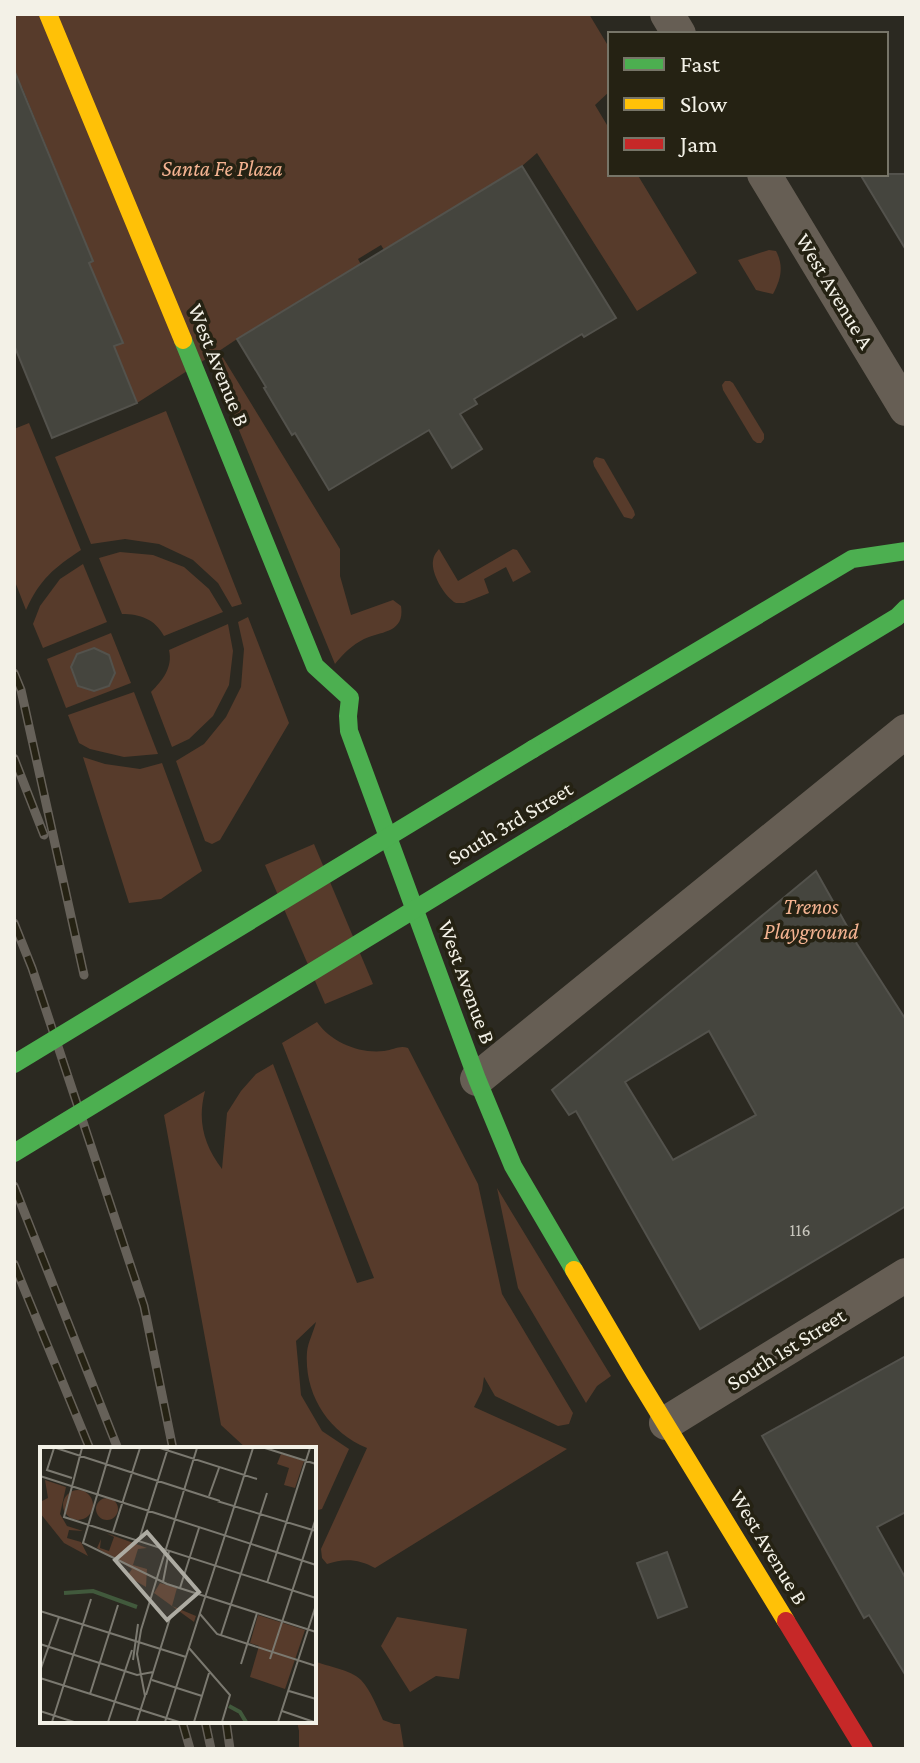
<svg xmlns="http://www.w3.org/2000/svg" width="920" height="1763" font-family="'Crimson Pro',serif">
<style>
.green{fill:#573b2b}
.building{fill:#45453e;stroke:#53524c;stroke-width:2;fill-rule:evenodd}
.lines{fill:none;stroke-linecap:round;stroke-linejoin:round}
.street{stroke:#665e54;stroke-width:34}
.fast{stroke:#4caf50;stroke-width:18}
.slow{stroke:#ffc107;stroke-width:18}
.jam{stroke:#c62828;stroke-width:18}
.rail-casing{stroke:#666159;stroke-width:9}
.rail{stroke:#252213;stroke-width:6;stroke-dasharray:18;stroke-linecap:butt}
.fast-bridge{stroke:#4caf50;stroke-width:18}
.labels{text-anchor:middle;dominant-baseline:central;stroke-width:7;stroke-linejoin:round;paint-order:stroke}
.number-label{font-size:18px;fill:#c8c6bd}
.park-label{font-size:22px;font-style:italic;fill:#f4b391;stroke:#252213}
.street-label{font-size:22px;fill:#f3f1e7;stroke:#252213}
.inset-river{fill:none;stroke:#41593c;stroke-width:4}
.inset-road{fill:none;stroke:#7b7970;stroke-width:2}
.view{fill:#adaba2;fill-opacity:0.15;stroke:#adaba2;stroke-width:4}
.inset-edge{fill:none;stroke:#f3f1e7;stroke-width:4}
</style>
<rect width="100%" height="100%" fill="#2b2921"/>
<g class="green">
<path d="M 14,14 L 589,14 L 610,49 L 610,91 L 595,105 L 610,130 L 610,174 L 637,174 L 697,273 L 637,311 L 537,153 L 522,166 L 384,250 L 381,245 L 358,259 L 366,274 L 237,339 L 219,351 L 340,549 L 340,576 L 351,615 L 393,600 L 401,606 C 405,633 382,631 364,639 C 352,645 343,654 335,664 L 209,357 L 137,403 L 114,346 L 122,343 L 89,263 L 93,260 L 22,87 L 19,87 L 14,75 Z"/>
<path d="M 769,250 L 776,251 C 784,266 781,279 773,294 L 756,290 L 738,260 Z"/>
<polygon points="725,381 730,381 733,383 764,434 764,439 761,443 757,443 753,440 723,390 722,385"/>
<polygon points="166,411 242,604 232,607 218,583 193,560 159,544 125,539 91,544 55,457"/>
<path d="M 29,423 L 81,550 C 54,568 40,579 26,610 L 14,579 L 14,429 Z"/>
<polygon points="596,457 604,459 634,511 635,515 632,519 624,517 594,466 593,461"/>
<path d="M 439,549 L 458,581 L 513,549 L 517,550 L 531,572 L 513,582 L 506,567 L 484,579 L 489,593 L 464,603 L 456,603 C 445,597 431,574 433,561 C 434,555 435,554 439,549 Z"/>
<path d="M 120,552 L 153,555 L 184,567 L 209,589 L 223,612 L 164,636 C 155,619 140,614 122,614 L 99,558 Z"/>
<polygon points="83,564 107,622 43,648 33,624 40,606 60,579"/>
<polygon points="248,617 289,723 220,840 212,844 205,841 176,761 204,744 226,717 241,687 244,649 238,622"/>
<path d="M 228,624 L 233,651 L 229,685 L 213,716 L 189,739 L 172,747 L 151,692 C 163,680 173,667 169,650 Z"/>
<polygon points="111,633 131,683 66,708 47,659"/>
<polygon points="134,692 158,754 124,757 90,749 79,743 68,715"/>
<polygon points="83,757 105,764 140,769 162,763 202,871 161,899 129,903"/>
<polygon points="314,844 373,984 325,1004 265,865"/>
<path d="M 317,1022 C 331,1042 359,1054 384,1051 C 394,1050 399,1045 408,1048 L 478,1184 L 502,1294 L 573,1413 L 569,1424 L 558,1426 L 495,1396 L 484,1377 L 482,1391 L 474,1407 L 567,1449 L 375,1568 C 359,1559 344,1558 327,1564 L 322,1558 L 321,1549 L 367,1448 C 328,1432 304,1394 307,1352 C 308,1342 314,1331 316,1322 L 296,1341 L 301,1395 L 322,1431 L 349,1449 L 322,1509 L 314,1511 L 314,1449 L 247,1449 L 221,1425 L 164,1115 L 205,1091 C 197,1121 204,1145 222,1169 L 227,1113 L 241,1091 L 256,1074 L 273,1064 L 357,1283 L 374,1278 L 282,1043 Z"/>
<polygon points="497,1188 611,1376 597,1386 586,1403 518,1288"/>
<polygon points="397,1617 467,1629 459,1679 436,1676 410,1692 381,1646"/>
<path d="M 314,1661 C 328,1667 350,1669 361,1680 C 371,1691 377,1707 383,1720 L 394,1724 L 400,1724 L 404,1749 L 299,1749 L 299,1731 L 297,1721 L 314,1721 Z"/>
</g>
<g class="building">
<polygon points="14,70 93,261 89,263 123,343 114,346 137,403 52,438 14,345"/>
<polygon points="522,166 616,318 584,337 582,334 474,399 477,404 460,414 482,449 452,468 429,430 329,490 295,433 292,435 264,388 266,387 237,339"/>
<polygon points="860,174 906,174 906,250"/>
<polygon points="94,648 109,655 115,673 109,686 94,691 78,686 71,667 77,654"/>
<path d="M 816,871 L 857,944 L 906,1020 L 906,1206 L 700,1329 L 576,1111 L 569,1115 L 552,1090 ZM 709,1031 L 756,1115 L 673,1160 L 625,1082 Z"/>
<polygon points="906,1356 906,1512 877,1527 906,1579 906,1676 869,1615 864,1618 762,1436"/>
<polygon points="667,1552 687,1607 658,1618 637,1563"/>
</g>
<g class="lines">
<g class="street">
<polyline points="667,14 679,34"/>
<polyline points="764,174 906,409"/>
<polyline points="477,1079 906,731"/>
<polyline points="666,1423 906,1275"/>
</g>
<g class="fast">
<polyline points="183,340 315,666 350,698 348,716 349,731 477,1079 513,1166 574,1270"/>
<polyline points="533,749 852,559 906,551"/>
<polyline points="563,819 897,617 906,608"/>
</g>
<g class="slow">
<polyline points="48,14 183,340"/>
<polyline points="574,1270 635,1374 786,1621"/>
</g>
<polyline class="jam" points="786,1621 864,1749"/>
<defs>
<g id="rail">
<polyline points="14,673 21,690 84,975"/>
<polyline points="14,758 44,835"/>
<polyline points="14,923 32,968 144,1306 173,1449"/>
<polyline points="14,1186 118,1449"/>
<polyline points="14,1264 90,1449"/>
<polyline points="182,1721 190,1749"/>
<polyline points="205,1721 211,1749"/>
<polyline points="226,1721 230,1749"/>
</g>
</defs>
<use href="#rail" class="rail-casing"/>
<use href="#rail" class="rail"/>
<g class="fast-bridge">
<polyline points="14,1064 533,749"/>
<polyline points="14,1153 563,819"/>
</g>
</g>
<g class="labels">
<g class="number-label">
<text x="800" y="1230">116</text>
</g>
<g class="park-label">
<text x="222" y="168">Santa Fe Plaza</text>
<text x="811" y="906">Trenos<tspan x="811" dy="25">Playground</tspan></text>
</g>
<g class="street-label">
<text transform="translate(835 291) rotate(59)">West Avenue A</text>
<text transform="translate(219 365) rotate(68)">West Avenue B</text>
<text transform="translate(510 823) rotate(-31)">South 3rd Street</text>
<text transform="translate(467 982) rotate(70)">West Avenue B</text>
<text transform="translate(786 1349) rotate(-32)">South 1st Street</text>
<text transform="translate(769 1547) rotate(59)">West Avenue B</text>
</g>
</g>
<g transform="translate(40 1447)">
<rect width="276" height="276" fill="#2b2921"/>
<path d="M 241,7 L 264,14 L 255,41 L 244,38 L 249,21 L 237,17 ZM 5,33 L 26,40 L 20,67 L 27,79 L 43,84 L 29,83 L 27,91 L 41,95 L 48,109 L 24,96 L 0,66 L 0,55 L 8,51 ZM23 58a15 15 0 1 1 30 0a15 15 0 1 1-30 0ZM56 62a11 11 0 1 1 22 0a11 11 0 1 1-22 0ZM 66,86 L 107,101 L 98,102 L 93,118 L 107,122 L 106,140 L 87,129 L 92,122 L 57,101 L 61,92 L 60,101 L 69,104 L 74,90 ZM 120,136 L 137,141 L 132,159 L 156,169 L 154,175 L 114,146 ZM 218,168 L 265,183 L 245,242 L 210,230 L 219,199 L 210,196 Z" fill="#573b2b"/>
<path class="inset-river" d="M 24,146 L 53,144 L 97,160M 189,259 L 200,265 L 206,275"/>
<path class="inset-road" d="M 14,1 L 7,23 L 32,31M 16,1 L 180,54M 42,1 L 24,70 L 276,151M 71,1 L 43,96 L 127,137 L 276,185M 120,1 L 217,32M 225,1 L 276,17M 0,29 L 134,72M 169,49 L 179,21M 177,54 L 276,84M 134,72 L 276,118M 73,85 L 100,1M 99,93 L 128,1M 123,135 L 129,104M 227,136 L 270,1M 140,141 L 159,81M 0,164 L 146,210M 160,167 L 177,187 L 276,219M 181,188 L 227,46M 0,197 L 97,228 L 113,225M 149,201 L 190,248 L 182,275M 230,212 L 276,71M 93,213 L 98,177M 201,217 L 217,166M 0,224 L 19,170M 0,231 L 139,275M 112,233 L 162,249M 249,244 L 276,252M 50,247 L 78,158M 106,248 L 130,171M 0,264 L 34,275M 242,264 L 274,275M 97,274 L 105,249 L 97,207 L 101,183 L 157,1M 12,275 L 51,152M 68,275 L 92,203M 125,275 L 213,1M 154,275 L 169,226M 238,275 L 276,158"/>
<path class="view" d="M 107,85 L 159,145 L 127,173 L 75,113 Z"/>
<rect width="276" height="276" class="inset-edge"/>
</g>
<rect width="920" height="1763" fill="none" stroke="#f3f1e7" stroke-width="32"/>
<rect x="608" y="32" width="280" height="144" fill="#252213" stroke="#777568" stroke-width="2"/>
<rect x="624" y="58" width="40" height="12" fill="#4caf50" stroke="#777568" stroke-width="2"/>
<text x="680" y="72" font-size="24" fill="#f3f1e7">Fast</text>
<rect x="624" y="98" width="40" height="12" fill="#ffc107" stroke="#777568" stroke-width="2"/>
<text x="680" y="112" font-size="24" fill="#f3f1e7">Slow</text>
<rect x="624" y="138" width="40" height="12" fill="#c62828" stroke="#777568" stroke-width="2"/>
<text x="680" y="152" font-size="24" fill="#f3f1e7">Jam</text>
</svg>
